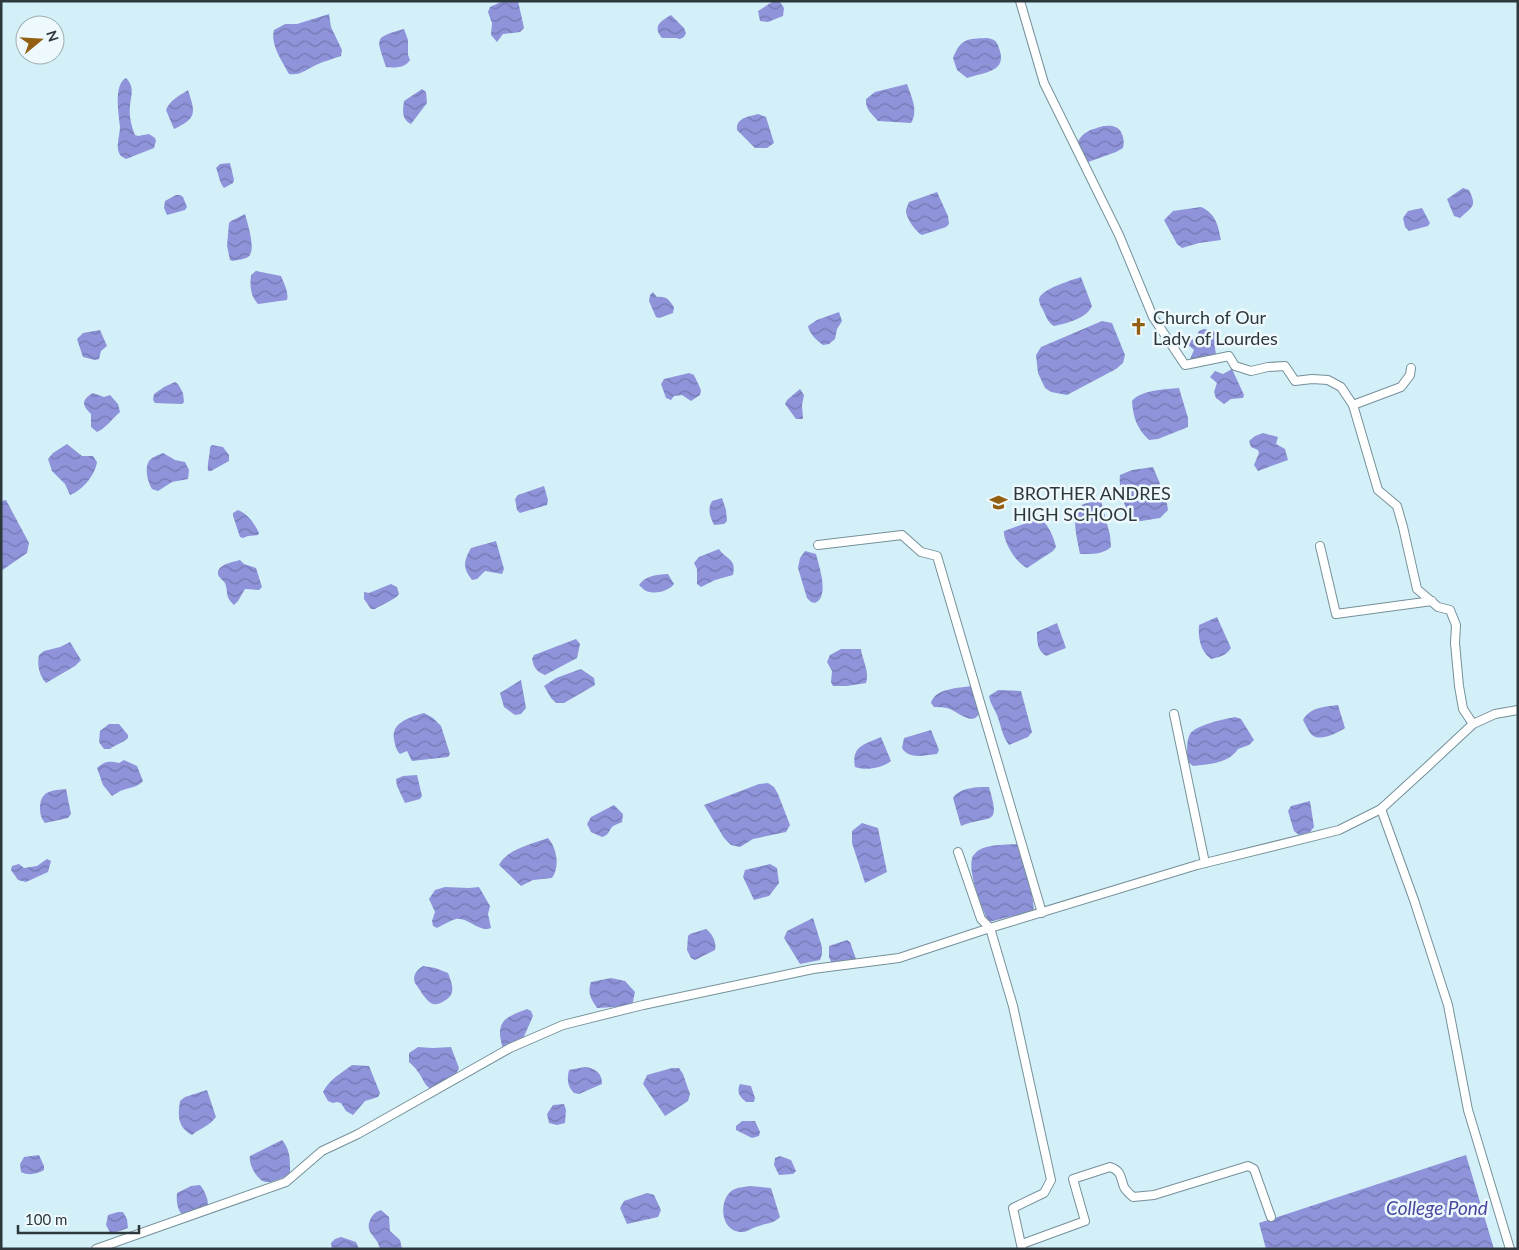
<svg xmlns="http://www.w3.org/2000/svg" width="1519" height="1250" font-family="Lato,sans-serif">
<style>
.water{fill:url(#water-waves)}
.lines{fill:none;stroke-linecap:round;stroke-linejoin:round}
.minor-casing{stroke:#759099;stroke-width:10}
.minor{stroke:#fff;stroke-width:8}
.labels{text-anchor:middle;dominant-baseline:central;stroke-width:5;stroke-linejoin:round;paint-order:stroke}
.poi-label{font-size:18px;fill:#2d383c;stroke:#eef9fd;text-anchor:start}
.water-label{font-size:19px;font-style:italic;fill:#48479c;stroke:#eef9fd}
</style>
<defs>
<pattern id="water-waves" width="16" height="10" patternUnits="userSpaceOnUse" patternTransform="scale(1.25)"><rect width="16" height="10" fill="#8e93da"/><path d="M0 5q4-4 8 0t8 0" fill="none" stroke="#7479b2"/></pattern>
</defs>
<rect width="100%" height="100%" fill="#d3f0f9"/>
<g class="water">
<polygon points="503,1 518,1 524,28 520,32 503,34 497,42 491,35 492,23 488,12 490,7"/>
<polygon points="772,2 780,2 784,8 783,16 768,22 760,21 758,11"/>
<path d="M 329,14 L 331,27 L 342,50 L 341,56 C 333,59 324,61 316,65 C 307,69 300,76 289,74 C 282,61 270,44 274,30 L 285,24 L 297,24 Z"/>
<path d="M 671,15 L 684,28 L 686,33 L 684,37 L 680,39 L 676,38 L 662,38 C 652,26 661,21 671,15 Z"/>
<path d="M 404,29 L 408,40 L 408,55 L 410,60 C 405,68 395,68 386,67 C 377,38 372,38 404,29 Z"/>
<path d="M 987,38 C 994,39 997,41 999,48 C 1008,72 985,72 967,78 L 957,70 L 953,58 C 961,38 967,39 987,38 Z"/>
<path d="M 126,78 C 135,87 131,95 130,106 C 129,116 131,125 135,135 L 138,136 L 149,134 L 155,138 L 156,141 L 154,148 L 126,159 C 124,158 121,156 120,155 C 115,147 120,135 120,127 C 119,114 113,85 126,78 Z"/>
<path d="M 907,84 C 911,96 919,111 911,123 L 878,121 C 872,114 865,109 866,99 L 875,92 Z"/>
<path d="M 422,89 L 426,92 L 427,103 L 411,124 C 401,119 403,110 404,101 Z"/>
<path d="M 188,90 C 195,112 198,118 174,129 L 166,110 C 170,100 179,96 188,90 Z"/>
<path d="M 758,114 L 766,117 L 774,143 L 767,148 L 755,148 L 737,130 C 736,117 749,117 758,114 Z"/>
<path d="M 1103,126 C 1106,126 1112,125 1115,127 C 1123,129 1125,142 1123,148 L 1116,152 L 1088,162 C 1075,155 1073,140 1087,132 C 1091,129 1098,128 1103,126 Z"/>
<path d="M 230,163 L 234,180 L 233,183 L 224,188 C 219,182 219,175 216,168 L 220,164 Z"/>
<path d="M 1463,188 L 1469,190 C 1477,207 1473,206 1460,218 L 1454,216 L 1447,199 Z"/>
<path d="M 937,192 L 948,216 L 949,224 L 946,227 L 922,235 C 916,232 906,218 906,211 C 906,208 908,205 909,202 Z"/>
<polygon points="176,195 180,195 183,197 187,207 185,210 167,215 164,208 165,201"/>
<path d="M 1201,207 C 1216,214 1218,225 1221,240 L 1199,243 L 1182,248 L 1177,244 L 1164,220 L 1173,211 Z"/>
<polygon points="1422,208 1430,223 1428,226 1409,231 1405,227 1403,218 1408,211"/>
<path d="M 245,214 C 247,222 257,251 248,257 C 245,259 237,260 233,261 L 230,260 L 227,246 L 229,223 L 231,221 Z"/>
<path d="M 256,271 L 281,276 C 284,284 289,292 287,300 L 258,304 C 250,295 250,286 251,275 Z"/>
<path d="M 1081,277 L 1092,306 C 1086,319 1067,323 1054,326 C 1048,323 1046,316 1043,310 C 1041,307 1039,303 1039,299 C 1041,289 1072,280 1081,277 Z"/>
<path d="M 653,292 L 657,297 C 667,296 669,300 674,307 L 673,313 L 659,318 L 656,317 L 649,301 L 650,295 Z"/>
<path d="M 839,312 L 842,321 L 837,329 L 835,339 L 829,344 L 823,345 C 817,341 809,333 808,326 L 817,320 Z"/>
<polygon points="1102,321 1112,323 1125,355 1123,363 1116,369 1067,395 1051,392 1045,388 1038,373 1036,355 1041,347"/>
<polygon points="1204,329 1216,332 1218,340 1215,348 1216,355 1214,357 1193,364 1190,359 1194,350 1187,344 1188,341 1196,338 1199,331"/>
<polygon points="100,330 107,346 101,351 99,359 95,360 83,357 77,339 83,333"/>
<polygon points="1232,369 1244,395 1243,398 1231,399 1224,404 1216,398 1214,392 1217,383 1210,377 1215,371 1223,374"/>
<polygon points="689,373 694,375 701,390 700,395 691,401 682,395 674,396 671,400 666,398 661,384 664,379"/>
<polygon points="175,382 178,384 183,393 184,402 182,404 155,403 153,400 154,394 164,387"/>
<path d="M 1179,388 L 1188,418 L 1188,427 L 1158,439 L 1149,440 C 1137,429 1133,417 1132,401 C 1141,390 1166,389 1179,388 Z"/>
<polygon points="800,389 804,395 802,405 803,419 796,419 785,404 787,400"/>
<path d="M 93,393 L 104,397 L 110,395 L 118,404 L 120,412 C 112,419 106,428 97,432 L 91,427 L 91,414 C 82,405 81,400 93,393 Z"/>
<polygon points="1263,433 1278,437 1276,444 1285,449 1288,460 1258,471 1254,465 1259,453 1258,450 1251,447 1249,441 1255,436"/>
<path d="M 67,444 L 82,456 L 93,456 L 97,462 C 95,475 83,490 70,495 L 65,484 L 52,471 L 48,459 L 53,453 Z"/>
<path d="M 212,445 L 223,447 L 229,455 L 229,461 L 211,471 L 208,471 C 207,463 210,456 210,447 Z"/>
<path d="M 163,453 L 175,460 L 185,462 L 189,470 L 188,479 L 172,482 L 158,491 L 152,489 C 148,483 144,468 149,461 C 152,457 159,455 163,453 Z"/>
<path d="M 1153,467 L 1166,498 L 1168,510 L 1160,518 L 1135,522 C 1126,516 1118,487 1120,475 L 1132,470 Z"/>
<polygon points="544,486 548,500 547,505 520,513 517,510 515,499 518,495"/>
<path d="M 722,498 L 726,510 L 727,521 L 724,524 L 714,525 C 710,516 707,510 712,501 Z"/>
<polygon points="6,500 29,543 27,553 1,571 1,501"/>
<path d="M 1101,501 L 1110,535 L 1111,547 C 1102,555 1091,554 1080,554 C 1078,542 1069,512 1082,505 C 1087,502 1095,502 1101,501 Z"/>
<path d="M 238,510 C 249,515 254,523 259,533 L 258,535 L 248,536 L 243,538 L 240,537 L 233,516 L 233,513 Z"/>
<path d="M 1041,518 C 1049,527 1053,535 1056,547 L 1053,551 L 1027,568 C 1017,564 1003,542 1004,531 Z"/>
<path d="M 496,541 L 504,569 L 502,574 L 485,571 L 477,579 L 472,580 C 463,568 463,562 471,548 Z"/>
<path d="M 719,549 C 726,560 737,558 733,575 L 715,580 L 701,587 L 697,584 L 697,569 L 694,563 L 699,557 Z"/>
<path d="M 805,551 L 816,554 C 819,566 830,597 815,603 L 811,602 L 807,598 L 798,568 L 800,558 Z"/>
<path d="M 240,560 L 244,564 L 256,568 L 262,587 L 259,590 L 245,589 L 238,601 L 234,605 C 224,595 229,594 225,583 C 223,580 218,577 218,574 C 217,564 234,562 240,560 Z"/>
<path d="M 668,574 L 674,584 C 670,590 658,594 650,592 C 646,592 642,588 639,585 C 646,575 656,575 668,574 Z"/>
<path d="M 391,584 L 397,587 L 399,594 C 395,600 382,604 375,609 L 371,609 L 364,599 L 364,592 L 369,593 Z"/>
<path d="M 1217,617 L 1231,648 C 1226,656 1219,657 1211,659 C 1200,651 1198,637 1199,625 Z"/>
<path d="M 1057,623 L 1066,648 L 1046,656 C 1037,650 1037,642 1037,632 Z"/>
<path d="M 576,639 L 580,644 L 577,658 L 545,675 C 537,672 534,668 532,659 L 534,655 Z"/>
<path d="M 70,642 L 81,660 L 75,666 L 46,683 C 39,675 37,665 39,655 L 44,651 L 60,647 Z"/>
<path d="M 841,649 L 861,649 C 862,659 870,672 866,683 L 847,686 L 833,686 L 831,682 L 832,671 L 827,662 L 830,655 Z"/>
<polygon points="581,669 594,678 595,685 564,703 556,703 551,698 544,686 556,678"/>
<polygon points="521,680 526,708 521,714 515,715 504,707 500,693"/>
<path d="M 972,686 L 980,712 C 973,728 958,711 947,708 C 943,707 938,707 934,707 L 931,703 C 935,688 959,688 972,686 Z"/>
<path d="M 998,690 L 1021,691 L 1032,732 L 1028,737 L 1009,745 C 1002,736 1001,725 997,715 C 994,708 990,703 989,696 Z"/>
<path d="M 1338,705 L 1345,728 C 1337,733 1319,743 1311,734 C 1308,730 1305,724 1303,720 C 1310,707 1324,707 1338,705 Z"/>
<path d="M 424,713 L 433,718 L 441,726 L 450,754 L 448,757 L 412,761 L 407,751 L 400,754 C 396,750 395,745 394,739 C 391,722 411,717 424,713 Z"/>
<path d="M 1235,717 L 1241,719 L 1254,740 L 1249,745 L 1238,749 C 1228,764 1209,764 1193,766 L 1188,762 C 1187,754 1186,741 1190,734 C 1196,725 1224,719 1235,717 Z"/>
<path d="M 109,724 L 119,724 L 128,735 L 128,738 C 123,743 116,744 110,749 L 104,749 L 99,742 L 100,731 Z"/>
<path d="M 931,730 L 939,750 L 937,754 C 925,755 909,760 902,748 L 904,738 Z"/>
<path d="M 881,737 L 891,761 C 883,768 865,771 855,767 C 851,746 865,744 881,737 Z"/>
<path d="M 124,760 L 137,766 L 143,781 C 138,787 131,787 123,790 C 119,791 116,794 112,796 L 103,785 L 97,768 C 105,761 109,761 119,763 Z"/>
<polygon points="417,775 422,796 420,799 405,803 397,786 396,779 403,776"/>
<polygon points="768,783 774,787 778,794 790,825 786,832 753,839 740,847 731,845 724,838 704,805 759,784"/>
<path d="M 989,787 C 1001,828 991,814 961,826 L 953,798 C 960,787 977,787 989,787 Z"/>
<path d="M 66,789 L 71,814 L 68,818 L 45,823 C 41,818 40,814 40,808 C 40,791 52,790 66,789 Z"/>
<polygon points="1310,801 1314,827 1310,832 1299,835 1294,831 1288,811 1291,806"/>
<path d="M 614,805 L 623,814 L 622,822 C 620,823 614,825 612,827 C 608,832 609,835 602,837 L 591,832 L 587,824 L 591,817 Z"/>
<polygon points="862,823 878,828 887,872 865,883 852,843 852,831"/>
<path d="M 548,838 C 557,848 560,867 552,878 L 533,880 L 521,886 L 499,865 C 507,849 532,844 548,838 Z"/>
<path d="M 1017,844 C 1021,859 1037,900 1033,913 L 1008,917 L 989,922 C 982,910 968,873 972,859 C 972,856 976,852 979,850 C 989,844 1005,845 1017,844 Z"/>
<polygon points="47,859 51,861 48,872 26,882 18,880 11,870 12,866 19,864 24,868 37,866"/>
<polygon points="770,864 777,868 779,883 769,896 754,900 743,877 745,870"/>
<path d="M 445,887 L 469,888 L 479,887 L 490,906 L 488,914 L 491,928 C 479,933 468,917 456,919 C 449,921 443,925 437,928 L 433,926 L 432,921 L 435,912 L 429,899 L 435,890 Z"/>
<polygon points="813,918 822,947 822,954 820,960 800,964 784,938 787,931"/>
<path d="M 706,929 C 712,933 717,943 715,950 L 695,960 L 691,958 L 687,950 L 688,936 L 690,934 Z"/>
<polygon points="847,940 850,942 856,959 852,961 832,964 829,957 829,946"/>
<path d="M 423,966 L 435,968 L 448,973 C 452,984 457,994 444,1001 C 441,1003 437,1005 433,1004 C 426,1002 419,988 415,983 C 412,975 417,970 423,966 Z"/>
<path d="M 611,978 L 625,981 L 635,992 L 632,1006 L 597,1008 C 591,999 587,993 591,982 Z"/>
<path d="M 527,1009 L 531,1011 L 533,1016 L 522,1041 L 503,1049 C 495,1022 503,1018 527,1009 Z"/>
<path d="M 418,1047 L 433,1048 L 451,1047 L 459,1068 L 455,1076 L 435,1090 C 424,1088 424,1079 418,1072 C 416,1068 412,1065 409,1062 L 409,1053 Z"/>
<path d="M 352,1065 L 369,1066 L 380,1093 L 378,1097 L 365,1101 L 353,1115 L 346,1111 L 341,1103 L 337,1102 L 333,1103 L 328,1101 L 323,1092 C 329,1080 341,1073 352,1065 Z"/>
<path d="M 585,1067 C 594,1068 602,1072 602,1084 L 579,1094 L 574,1093 C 567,1086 567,1079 569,1070 Z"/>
<polygon points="672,1068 679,1068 683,1074 690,1094 688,1101 665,1116 643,1084 647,1075"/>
<path d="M 740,1084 L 751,1086 L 755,1098 L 754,1102 L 746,1102 C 740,1097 736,1092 740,1084 Z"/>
<path d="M 207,1090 L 216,1117 C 208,1127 202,1127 192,1135 C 177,1127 178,1115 180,1101 L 185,1097 Z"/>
<polygon points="564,1104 566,1110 565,1123 557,1125 549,1123 547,1114 553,1105"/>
<polygon points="742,1121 755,1121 760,1132 759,1136 752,1138 736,1130 736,1126"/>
<path d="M 282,1140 C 291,1150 290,1162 290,1175 C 283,1177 273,1183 266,1182 C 258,1182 248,1164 250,1156 Z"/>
<path d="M 39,1155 L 44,1166 L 44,1170 C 37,1174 29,1176 21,1172 L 20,1164 L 24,1157 Z"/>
<polygon points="1466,1155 1494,1249 1266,1249 1259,1223"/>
<polygon points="780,1156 791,1160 796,1171 793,1174 779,1175 774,1165 775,1158"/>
<path d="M 200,1185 C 205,1191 210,1202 207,1209 L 184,1218 C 178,1210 176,1204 177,1193 L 191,1186 Z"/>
<path d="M 750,1186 L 771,1188 L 780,1217 C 773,1224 767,1223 759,1226 C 754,1227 748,1231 744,1232 C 718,1234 718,1195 735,1189 C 739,1187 745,1187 750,1186 Z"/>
<polygon points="647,1193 654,1195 661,1210 658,1217 627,1224 620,1208 624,1201"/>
<path d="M 381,1210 L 389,1217 L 390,1231 L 400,1240 L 402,1249 L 380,1249 C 378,1236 363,1233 371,1218 C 374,1213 376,1212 381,1210 Z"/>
<polygon points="118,1212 123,1212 127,1219 128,1228 111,1234 106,1225 108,1215"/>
<polygon points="341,1237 356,1242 359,1249 332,1249 331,1243 335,1239"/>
</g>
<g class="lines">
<defs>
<g id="minor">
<polyline points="1020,1 1044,83 1119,235 1153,317 1185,365 1229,356 1235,366 1251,371 1268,367 1285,366 1295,381 1312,379 1328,380 1341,387 1353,405 1378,490 1397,506 1403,527 1417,589 1438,607 1450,610 1456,625 1455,643 1459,686 1463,709 1473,724"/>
<polyline points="1353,405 1401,387 1410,375 1411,368"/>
<polyline points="818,545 902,535 921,552 937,556 1042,913"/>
<polyline points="1320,546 1336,614 1432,601"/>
<polyline points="1174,714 1205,863"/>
<polyline points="1381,809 1414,900 1448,1005 1468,1110 1510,1249"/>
<polyline points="958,852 981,919 990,928 1013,1006 1051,1180 1044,1193 1013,1208 1022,1249"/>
<path d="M 1022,1244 L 1085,1221 L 1073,1179 L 1110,1167 C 1122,1171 1120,1177 1124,1187 C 1126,1191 1130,1194 1133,1197 L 1154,1195 L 1248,1166 L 1254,1169 L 1271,1217"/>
<polyline points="96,1249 286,1182 322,1151 358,1134 510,1048 563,1025 643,1005 813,969 899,958 990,928 1197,865 1339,830 1381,809 1427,767 1473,724 1495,714 1518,710"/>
</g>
</defs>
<use href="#minor" class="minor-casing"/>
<use href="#minor" class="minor"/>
</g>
<defs>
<symbol id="church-bare" viewBox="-9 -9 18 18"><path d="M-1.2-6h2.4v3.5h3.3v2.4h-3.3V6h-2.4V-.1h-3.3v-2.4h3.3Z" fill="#935f13" stroke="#eef9fd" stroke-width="2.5" paint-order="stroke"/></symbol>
<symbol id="school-bare" viewBox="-9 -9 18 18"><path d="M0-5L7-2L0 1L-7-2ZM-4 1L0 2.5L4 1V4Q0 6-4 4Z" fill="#935f13" stroke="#eef9fd" stroke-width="2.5" paint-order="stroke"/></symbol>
</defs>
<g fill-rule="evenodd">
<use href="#church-bare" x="1126" y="314" width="25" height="25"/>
<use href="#school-bare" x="986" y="490" width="25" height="25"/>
</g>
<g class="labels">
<g class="poi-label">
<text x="1153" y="317">Church of Our<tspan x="1153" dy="21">Lady of Lourdes</tspan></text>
<text x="1013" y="493">BROTHER ANDRES<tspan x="1013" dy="21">HIGH SCHOOL</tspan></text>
</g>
<g class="water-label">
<text x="1437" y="1207">College Pond</text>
</g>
</g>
<rect width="1519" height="1250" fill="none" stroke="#2d383c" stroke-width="5"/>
<g transform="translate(40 40) rotate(72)"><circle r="24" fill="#eef9fd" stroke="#a1acb0"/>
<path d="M0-4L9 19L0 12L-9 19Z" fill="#935f13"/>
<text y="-8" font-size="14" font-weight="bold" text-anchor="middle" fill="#2d383c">N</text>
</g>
<path d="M18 1225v8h121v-8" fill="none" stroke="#2d383c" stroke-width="2.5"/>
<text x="25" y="1225" font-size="15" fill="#2d383c" stroke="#eef9fd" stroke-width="4" paint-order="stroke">100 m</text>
</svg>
